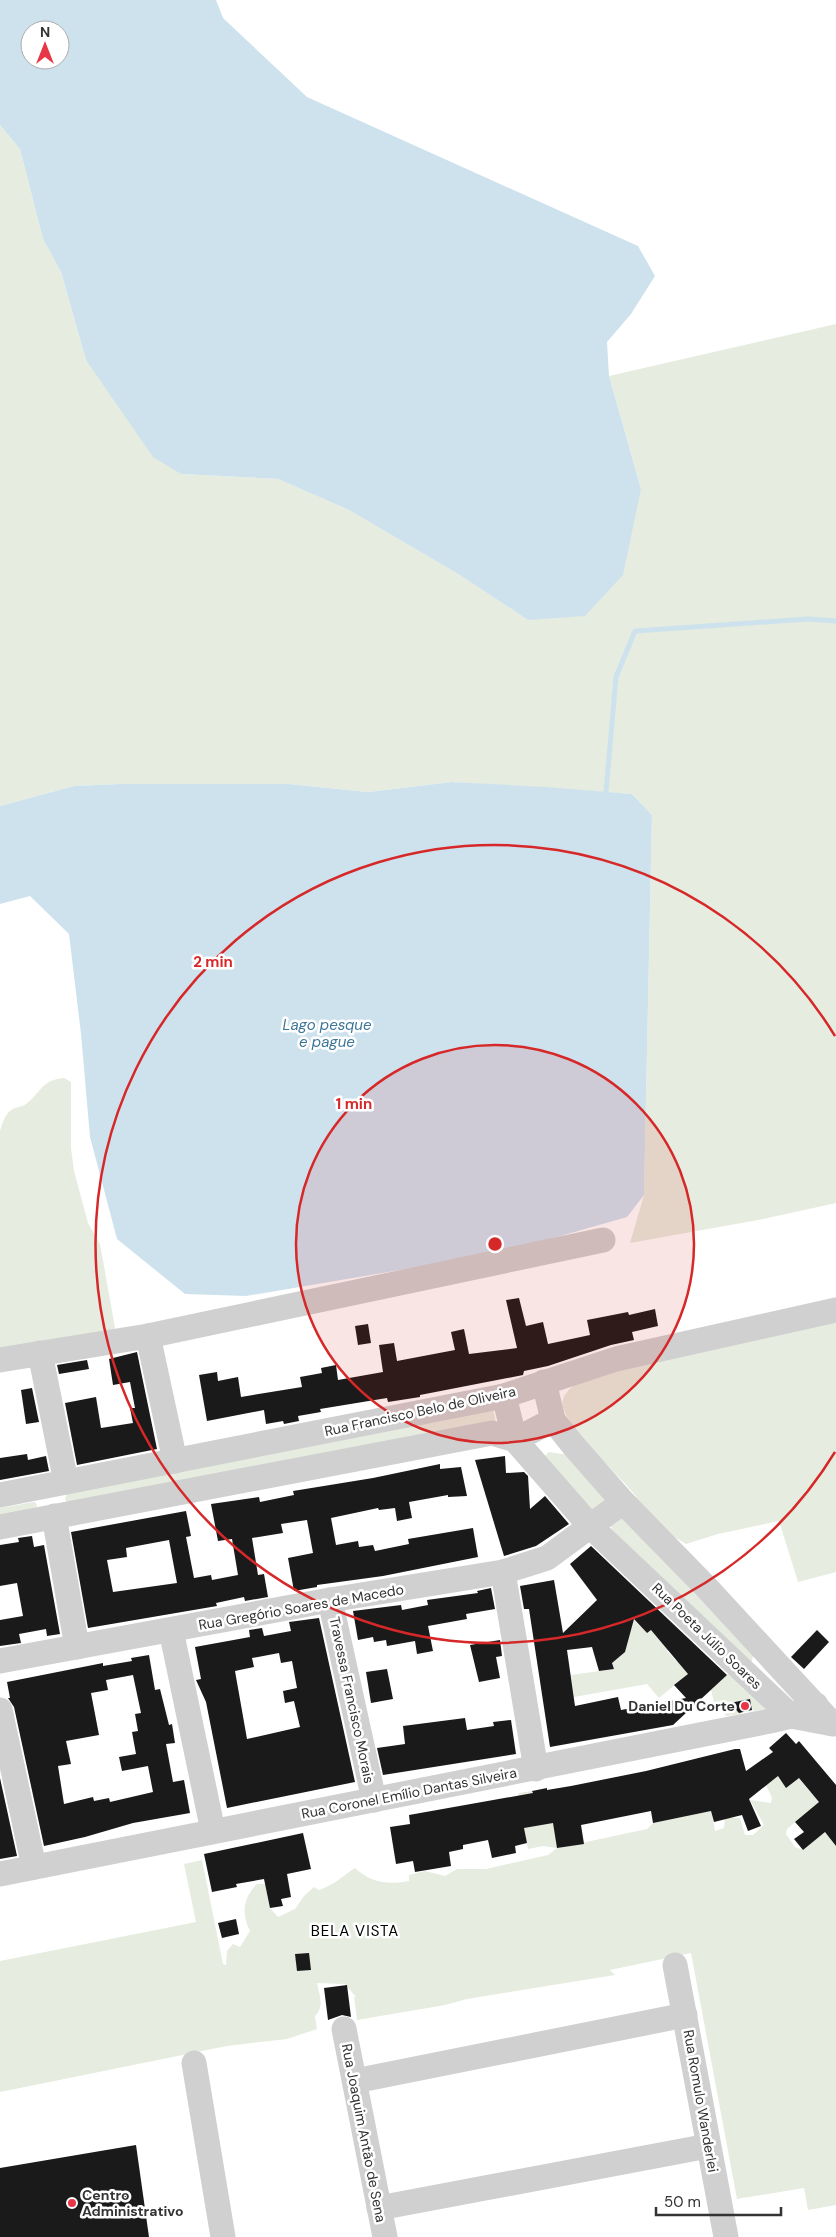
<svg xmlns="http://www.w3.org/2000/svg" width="836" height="2237" font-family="'DM Sans',sans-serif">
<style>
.green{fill:#e6ecdf}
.water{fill:#cee2ee;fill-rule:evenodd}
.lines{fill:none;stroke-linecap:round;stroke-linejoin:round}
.stream{stroke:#cee2ee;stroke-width:5}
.building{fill:#1a1a1a;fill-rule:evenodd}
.minor{stroke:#d0d0d0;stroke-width:25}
.ring{fill:none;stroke:#d62828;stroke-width:2.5}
.poi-dot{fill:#e73747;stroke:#fff;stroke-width:2}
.labels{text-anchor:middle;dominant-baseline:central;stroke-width:5;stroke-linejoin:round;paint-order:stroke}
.street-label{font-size:14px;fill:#333;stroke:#fff}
.poi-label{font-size:14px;font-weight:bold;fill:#333;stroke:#fff;text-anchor:end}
.water-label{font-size:15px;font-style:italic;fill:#3e7697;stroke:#fff}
.neighbourhood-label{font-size:15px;letter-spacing:1px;fill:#000;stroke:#fff}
.centre{fill:#d62828;stroke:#fff;stroke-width:2.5}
.ring-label{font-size:15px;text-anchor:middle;font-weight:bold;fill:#d62828;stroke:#fff;stroke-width:5;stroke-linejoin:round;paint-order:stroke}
</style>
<rect width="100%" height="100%" fill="#fff"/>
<g class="green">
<polygon points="0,125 20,149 43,239 61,272 86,360 181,474 278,479 349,510 458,574 528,620 641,489 609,376 836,324 836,1203 758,1220 630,1243 644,1195 652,815 632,794 452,782 368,792 289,784 119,784 74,786 0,806"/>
<path d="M 64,1078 L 71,1082 L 71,1148 L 74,1171 L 88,1223 L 100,1244 L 115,1328 L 108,1335 L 0,1355 L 0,1131 C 3,1122 5,1112 15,1108 C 18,1107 23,1107 26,1104 C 41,1093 41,1080 64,1078 Z"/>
<path d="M 836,1317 L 836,1572 L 798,1582 L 779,1521 L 718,1534 L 686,1544 L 658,1527 L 635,1508 L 636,1496 C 623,1478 555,1419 563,1399 C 566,1390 575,1385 582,1379 Z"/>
<polygon points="493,1409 496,1423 67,1502 65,1499 67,1494"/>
<polygon points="549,1452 568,1455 607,1502 591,1511 542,1459"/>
<polygon points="34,1502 36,1503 37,1507 0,1516 0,1508"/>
<polygon points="619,1517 624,1518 753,1656 752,1661 748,1662 612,1530 611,1525"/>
<polygon points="633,1619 647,1633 651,1630 663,1643 672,1646 667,1651 676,1661 680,1657 711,1676 682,1679 659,1698 647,1684 574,1697 571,1675 614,1669 612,1664"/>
<polygon points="730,1672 765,1709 753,1711 750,1699 739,1701 741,1714 725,1716 723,1706 715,1707 711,1690"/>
<path d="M 778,1776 L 786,1787 L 799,1778 L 810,1792 L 830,1777 L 836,1788 L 787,1829 L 786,1834 L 795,1847 L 803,1850 L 825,1832 L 836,1844 L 836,2205 L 808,2210 L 804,2188 L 737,2199 L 691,1953 L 610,1970 L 615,1975 L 467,1999 L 445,2005 L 357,2020 L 354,1997 L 356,1997 L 345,1984 L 317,1983 C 319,1995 325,2006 315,2016 L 317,2029 L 287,2039 L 227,2046 L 0,2092 L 0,1961 L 196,1922 L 184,1864 L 202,1860 L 223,1964 L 226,1965 L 227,1951 L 233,1944 L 240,1947 L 250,1931 C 241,1914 243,1898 257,1884 L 265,1884 L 270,1908 L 278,1917 L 295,1909 L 304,1896 L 314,1887 L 319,1890 C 336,1884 341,1877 355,1868 C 371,1883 389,1885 409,1881 L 409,1875 L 425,1871 L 445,1876 L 457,1869 L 486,1869 L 548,1855 L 557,1848 L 543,1846 L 528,1849 L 518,1796 L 519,1793 L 532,1791 L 539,1825 L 554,1822 L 558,1848 L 647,1829 L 653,1823 L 711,1811 L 715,1831 L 724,1828 L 725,1818 L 740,1818 L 745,1835 L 753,1835 L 764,1825 L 750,1800 L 771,1803 L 772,1798 L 766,1785 Z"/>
</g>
<g class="water">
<path d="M 0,0 L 216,0 L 223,18 L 307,97 L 638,246 L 655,276 L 631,314 L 607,342 L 609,376 L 641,489 L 623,575 L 585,616 L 528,620 L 458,574 L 349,510 L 278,479 L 181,474 L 153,457 L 86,360 L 61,272 L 43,239 L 20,149 L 0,125 ZM 30,30 L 60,30 L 60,60 L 30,60 Z"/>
<polygon points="452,782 546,787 632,794 652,815 644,1195 627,1217 501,1253 246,1296 185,1294 117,1239 90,1137 81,1034 69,934 30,896 0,904 0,806 74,786 119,784 289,784 368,792"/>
</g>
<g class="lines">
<polyline class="stream" points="606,792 616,677 635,631 808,619 836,621"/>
</g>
<g class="building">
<polygon points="519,1298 526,1326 543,1322 548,1344 590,1335 587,1320 628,1312 629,1315 655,1309 658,1326 632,1332 634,1340 611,1345 548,1366 524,1371 523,1375 420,1395 420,1397 388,1402 387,1398 320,1409 321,1412 298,1416 299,1421 284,1424 283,1421 266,1424 264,1410 207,1421 199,1375 217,1372 218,1381 238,1377 241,1397 302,1387 300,1377 322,1373 321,1368 336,1365 338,1380 383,1372 379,1345 394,1343 397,1361 455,1350 451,1332 464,1329 469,1354 517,1348 506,1300"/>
<polygon points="368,1324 371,1343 358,1345 355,1326"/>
<polygon points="137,1352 157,1449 77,1465 65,1403 96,1397 101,1428 133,1423 130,1408 135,1408 130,1382 113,1385 109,1359"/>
<polygon points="87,1360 89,1369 59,1374 57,1365"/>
<polygon points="32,1388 39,1422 26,1424 21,1390"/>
<polygon points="27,1454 28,1460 46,1456 49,1471 0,1480 0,1458"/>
<polygon points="505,1456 506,1473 524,1472 528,1476 530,1509 545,1496 569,1524 536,1546 504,1556 475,1460"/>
<path d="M 440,1464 L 440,1469 L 461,1467 L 467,1496 L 448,1497 L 448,1495 L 409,1502 L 412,1518 L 397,1521 L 395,1508 L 379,1510 L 378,1508 L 331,1518 L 336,1545 L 358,1541 L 359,1547 L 373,1545 L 375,1551 L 409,1544 L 408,1539 L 473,1528 L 478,1557 L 383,1576 L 317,1585 L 317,1587 L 294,1591 L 288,1558 L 313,1553 L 307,1520 L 281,1524 L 283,1533 L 252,1538 L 258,1575 L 264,1574 L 268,1597 L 245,1601 L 244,1597 L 216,1603 L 217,1606 L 88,1628 L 71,1532 L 186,1511 L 191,1536 L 186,1537 L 194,1578 L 211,1575 L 212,1580 L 238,1575 L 232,1539 L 218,1541 L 211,1504 L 259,1497 L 260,1502 L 294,1495 L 293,1491 L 373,1478 ZM 169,1540 L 177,1583 L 113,1592 L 107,1560 L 127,1557 L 126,1548 Z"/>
<polygon points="32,1536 34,1547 44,1545 60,1634 47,1636 46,1629 19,1634 21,1643 0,1646 0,1620 23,1616 17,1583 0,1586 0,1545 19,1542 18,1538"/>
<path d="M 591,1546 L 727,1675 L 673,1725 L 550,1747 L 529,1609 L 524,1609 L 520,1586 L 554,1580 L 563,1633 L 597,1600 L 570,1564 ZM 634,1619 L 647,1633 L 651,1630 L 688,1674 L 674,1685 L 686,1698 L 621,1710 L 618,1697 L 575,1706 L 567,1650 L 592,1647 L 599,1671 L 614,1669 L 612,1663 L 625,1652 Z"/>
<polygon points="491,1588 495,1609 466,1614 467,1619 428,1626 433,1651 417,1654 415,1641 387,1646 386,1640 374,1642 373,1637 358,1640 353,1611 401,1605 402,1610 428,1605 427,1600 478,1593 477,1591"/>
<path d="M 319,1618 L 355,1782 L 227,1808 L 206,1702 L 196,1680 L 201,1679 L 195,1647 L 250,1637 L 249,1630 L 262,1628 L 264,1636 L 291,1631 L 289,1622 ZM 279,1653 L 281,1663 L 292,1661 L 297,1688 L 283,1691 L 285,1703 L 294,1701 L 300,1727 L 247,1739 L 235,1671 L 254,1667 L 252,1658 Z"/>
<polygon points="817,1630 829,1642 804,1669 791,1657"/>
<polygon points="500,1640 502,1656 496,1657 500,1678 479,1682 470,1645"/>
<path d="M 149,1655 L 155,1690 L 160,1689 L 169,1725 L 172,1724 L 175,1743 L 166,1744 L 173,1782 L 184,1780 L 190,1813 L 133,1823 L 85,1837 L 44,1846 L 14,1707 L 8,1698 L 10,1698 L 7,1682 L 103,1663 L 103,1666 L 132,1661 L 131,1658 ZM 133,1675 L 141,1713 L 135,1714 L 138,1731 L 132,1732 L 136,1754 L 119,1757 L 122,1771 L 148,1766 L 153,1792 L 110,1802 L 109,1798 L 94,1801 L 93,1797 L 64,1804 L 58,1766 L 71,1764 L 66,1741 L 99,1735 L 91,1693 L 108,1690 L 106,1680 Z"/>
<polygon points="387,1669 393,1699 371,1703 366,1672"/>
<polygon points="750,1699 752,1710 739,1713 730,1703"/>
<polygon points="465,1718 467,1730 494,1726 493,1722 511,1720 516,1754 383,1775 377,1748 405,1744 403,1726"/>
<polygon points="786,1733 796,1744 799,1741 836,1785 836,1846 825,1832 803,1850 794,1839 804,1832 795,1822 819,1802 799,1778 786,1788 778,1776 749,1799 761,1826 748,1831 742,1815 714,1822 711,1811 653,1823 651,1811 581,1825 584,1844 557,1848 553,1823 524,1828 527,1843 515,1846 516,1853 492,1858 488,1840 463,1845 463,1849 449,1852 451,1866 415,1872 413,1861 396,1864 390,1827 410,1824 409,1815 533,1793 532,1791 547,1788 547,1790 571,1786 646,1771 735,1749 740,1749 746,1771 773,1752 769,1748"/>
<polygon points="0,1778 17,1856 0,1859"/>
<polygon points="303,1833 311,1869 287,1874 291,1897 281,1899 283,1906 270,1908 264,1879 236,1884 237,1887 212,1892 204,1854"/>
<polygon points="236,1919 239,1934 222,1938 218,1923"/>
<polygon points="309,1953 311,1970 297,1971 295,1954"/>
<polygon points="347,1985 351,2017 342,2015 328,2020 324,1988"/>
<polygon points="136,2145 149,2237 0,2237 0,2168"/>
</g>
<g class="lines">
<g class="minor">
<polyline points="148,1336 175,1461"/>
<polyline points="40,1353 66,1482"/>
<polyline points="0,1360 148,1336 603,1240"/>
<polyline points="544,1382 553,1420 573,1445 623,1502 705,1586 826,1717"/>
<polyline points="504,1396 515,1440 591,1527 791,1716 833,1724"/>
<polyline points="0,1495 504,1396 616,1359 836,1310"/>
<polyline points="54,1516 77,1647"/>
<polyline points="0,1527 492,1433 515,1440 553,1420"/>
<polyline points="503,1572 536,1769"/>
<polyline points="330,1600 374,1800"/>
<polyline points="171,1630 213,1831"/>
<polyline points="0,1661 330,1600 503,1572 547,1558 623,1502"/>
<polyline points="0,1710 34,1867"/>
<polyline points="0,1874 770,1721 791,1716 816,1705"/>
<polyline points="675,1965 726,2237"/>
<polyline points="344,2029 385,2237"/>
<polyline points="194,2063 223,2237"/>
<polyline points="355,2081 685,2015"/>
<polyline points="379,2208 708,2146"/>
</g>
</g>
<circle cx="495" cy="1244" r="199" fill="#d62828" fill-opacity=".12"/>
<g class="ring">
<circle cx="495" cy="1244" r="199"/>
<path d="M835 1452A399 399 0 1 1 835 1036"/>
</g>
<g class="poi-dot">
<circle cx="745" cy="1706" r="5"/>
<circle cx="72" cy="2203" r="5"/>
</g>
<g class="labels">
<g class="street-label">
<text transform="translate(420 1411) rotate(-12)">Rua Francisco Belo de Oliveira</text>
<text transform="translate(301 1607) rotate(-10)">Rua Gregório Soares de Macedo</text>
<text transform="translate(707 1636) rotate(44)">Rua Poeta Júlio Soares</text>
<text transform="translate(352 1700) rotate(78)">Travessa Francisco Morais</text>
<text transform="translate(409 1793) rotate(-11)">Rua Coronel Emílio Dantas Silveira</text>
<text transform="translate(701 2101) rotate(80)">Rua Romulo Wanderlei</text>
<text transform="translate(364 2133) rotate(79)">Rua Joaquim Antão de Sena</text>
</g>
<g class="poi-label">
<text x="735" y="1706">Daniel Du Corte</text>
<text x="82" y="2195" text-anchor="start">Centro<tspan x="82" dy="16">Administrativo</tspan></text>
</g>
<g class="water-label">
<text x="327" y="1025">Lago pesque<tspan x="327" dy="17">e pague</tspan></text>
</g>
<g class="neighbourhood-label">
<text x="355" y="1931">BELA VISTA</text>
</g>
</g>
<circle cx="495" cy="1244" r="8" class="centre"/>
<g class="ring-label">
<text x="213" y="967">2 min</text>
<text x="354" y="1109">1 min</text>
</g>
<g transform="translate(45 45)"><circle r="24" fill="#ffffff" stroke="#adadad"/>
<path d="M0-4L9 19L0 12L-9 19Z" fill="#e73747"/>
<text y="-8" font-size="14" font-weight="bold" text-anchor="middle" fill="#333333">N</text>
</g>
<path d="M656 2207v8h125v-8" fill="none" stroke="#333333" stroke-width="2.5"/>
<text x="664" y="2207" font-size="15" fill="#333333" stroke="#ffffff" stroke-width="4" paint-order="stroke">50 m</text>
</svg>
